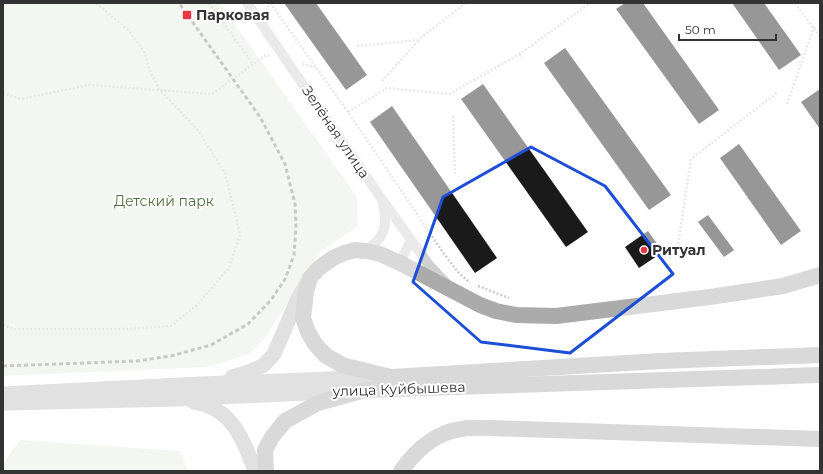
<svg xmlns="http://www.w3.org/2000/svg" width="823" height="474" font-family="Montserrat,sans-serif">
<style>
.green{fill:#e6ecdf}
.building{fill:#1a1a1a}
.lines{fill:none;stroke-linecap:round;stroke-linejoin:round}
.path{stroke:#cdcdcd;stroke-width:2.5;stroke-dasharray:2 2;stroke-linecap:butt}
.minor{stroke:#d0d0d0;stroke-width:10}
.secondary{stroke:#bdbdbd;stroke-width:15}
.primary{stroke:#ababab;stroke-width:16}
.rail{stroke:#888;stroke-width:3;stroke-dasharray:4 3;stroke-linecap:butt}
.marked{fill:none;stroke:#1d4ed8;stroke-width:3;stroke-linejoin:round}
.poi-dot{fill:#e63946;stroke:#fff;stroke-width:1.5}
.labels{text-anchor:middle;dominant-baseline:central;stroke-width:4;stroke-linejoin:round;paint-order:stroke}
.poi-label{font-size:14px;font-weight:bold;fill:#333;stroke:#fff;text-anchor:start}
.street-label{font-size:14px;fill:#333;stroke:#fff}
.park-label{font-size:14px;fill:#56703f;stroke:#fff}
</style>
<rect width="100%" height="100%" fill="#fff"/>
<g class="green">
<polygon points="3,3 220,3 357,197 358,226 320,252 266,337 249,354 207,367 3,376"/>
<polygon points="20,440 180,451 188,471 3,471 3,464"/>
</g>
<g class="building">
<polygon points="284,3 316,3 367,75 346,90"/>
<polygon points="625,3 643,3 719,110 699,124 616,9"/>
<polygon points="732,3 764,3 801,55 779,70"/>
<polygon points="565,48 671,195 649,210 544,63"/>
<polygon points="483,84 588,232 566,247 461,99"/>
<polygon points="820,89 820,129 801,102"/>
<polygon points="392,106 497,258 475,273 370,122"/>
<polygon points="739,144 801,231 781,245 720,158"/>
<polygon points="708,215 734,250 724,257 698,222"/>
<polygon points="648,231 663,252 639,268 625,247"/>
</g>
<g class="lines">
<g class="path">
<polyline points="209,3 253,64"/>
<polyline points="270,3 348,112 444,254 458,272 470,283"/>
<polyline points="795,3 820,37"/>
<polyline points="268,15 268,3"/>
<polyline points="357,46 418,40 466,3"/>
<polyline points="520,54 523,58"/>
<polyline points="302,64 316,67"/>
<polyline points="382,81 418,41"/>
<polyline points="3,93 21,99 89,85 212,94 266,55 270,56"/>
<polyline points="787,104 814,27"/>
<polyline points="348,112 387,88 449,94 520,54 590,3"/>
<polyline points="453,116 455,176"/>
<polyline points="678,244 691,159 778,92"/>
<polyline points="478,286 509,298"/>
<polyline points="3,325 14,329 126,329 171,326 196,306 229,268 240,234 225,173 197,129 159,89 150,71 144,51 128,30 96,3"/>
</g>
<g class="minor">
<polyline points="247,3 381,198 429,265 446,283"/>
<path d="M 366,251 C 383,238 389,227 383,206"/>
<polyline points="400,263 411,240"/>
</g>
<g class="secondary">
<polyline points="232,377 249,372 264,365 274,354 297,301 307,283"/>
<polyline points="3,394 201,384 380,377"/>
<path d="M 194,402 C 232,408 243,439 255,471"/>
<polyline points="6,403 178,399 348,391"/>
</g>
<g class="primary">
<polyline points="820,275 783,286 710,297 556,316 516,315 496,311 480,305 400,263 380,254 366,251 355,250 344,253 333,258 319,268 310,278 306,292 303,318 308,332 315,344 325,355 342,365 391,377 661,361 820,355"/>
<polyline points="266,471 265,450 272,437 285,421 318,403 365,390 820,375"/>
<path d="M 401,471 C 416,450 435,432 462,429 C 471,427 481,428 490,428 L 820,439"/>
</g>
<polyline class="rail" points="3,366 137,361 171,356 211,345 248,324 271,300 285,279 294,255 296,226 295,204 285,164 260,117 179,3"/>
</g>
<path d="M0 0H823V474H0ZM 531,147 L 605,186 L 673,274 L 570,353 L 481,342 L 413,282 L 443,197 Z" fill="#fff" fill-opacity=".55" fill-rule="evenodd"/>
<path class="marked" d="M 531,147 L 605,186 L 673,274 L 570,353 L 481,342 L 413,282 L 443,197 Z"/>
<g class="poi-dot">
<rect x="182" y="10" width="10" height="10" rx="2"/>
<circle cx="644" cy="250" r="4"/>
</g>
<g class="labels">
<g class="poi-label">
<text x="196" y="15">Парковая</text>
<text x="652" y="250">Ритуал</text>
</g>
<g class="street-label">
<text transform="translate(336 132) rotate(56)">Зелёная улица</text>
<text transform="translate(399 389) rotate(-2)">улица Куйбышева</text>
</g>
<g class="park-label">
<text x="164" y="201">Детский парк</text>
</g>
</g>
<rect width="823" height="474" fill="none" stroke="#333333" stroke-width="8"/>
<path d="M679 34v6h97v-6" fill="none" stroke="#333333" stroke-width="2"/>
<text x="685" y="34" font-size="12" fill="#333333" stroke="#ffffff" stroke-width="3" paint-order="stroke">50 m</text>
</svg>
